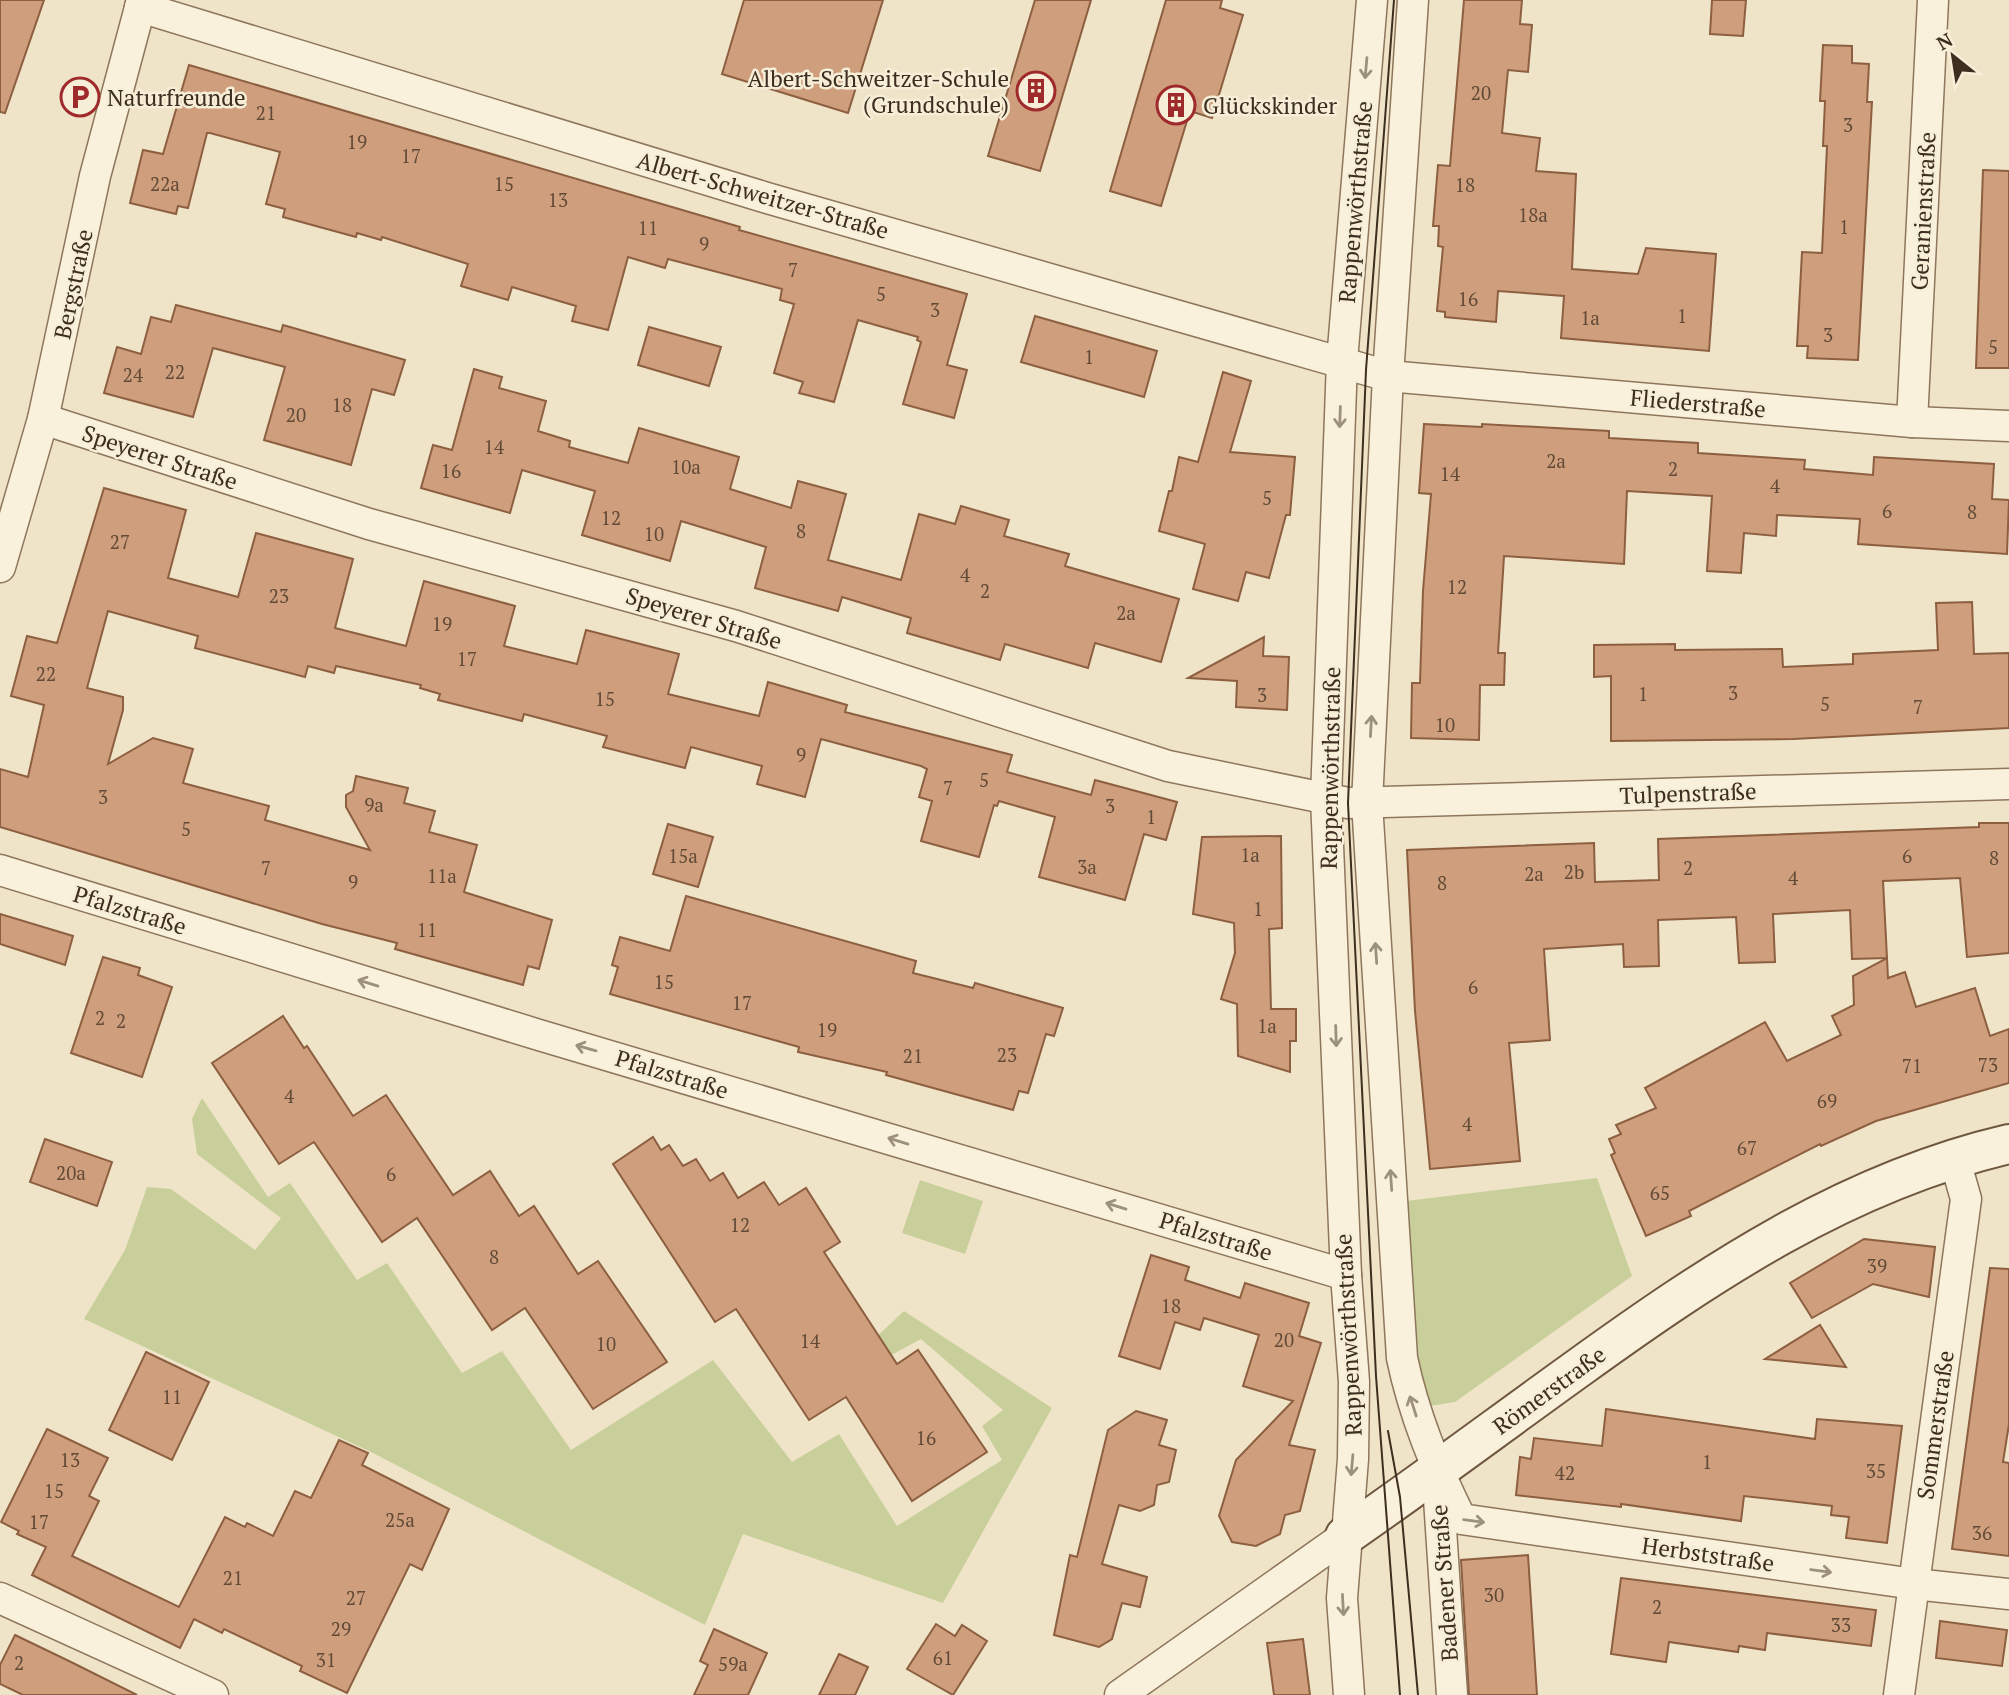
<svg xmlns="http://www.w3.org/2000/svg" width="2009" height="1695" font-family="'PT Serif',serif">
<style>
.green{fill:#c9cf9b}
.building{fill:#cf9f7d;stroke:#8d5f41;stroke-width:2}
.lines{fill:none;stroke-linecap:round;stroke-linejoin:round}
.street-casing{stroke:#8d765c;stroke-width:33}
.secondary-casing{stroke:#6f573f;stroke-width:42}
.street{stroke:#faf1dc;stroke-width:30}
.secondary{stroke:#faf1dc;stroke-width:38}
.tram{stroke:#3d2e20;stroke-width:2}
.oneway{stroke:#9c907e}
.labels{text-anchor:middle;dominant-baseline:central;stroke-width:5;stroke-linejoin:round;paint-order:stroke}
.number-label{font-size:19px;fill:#624a37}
.poi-label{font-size:23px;fill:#3d2e20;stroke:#f7eed8;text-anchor:start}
.street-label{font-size:23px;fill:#3d2e20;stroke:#f7eed8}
</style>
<rect width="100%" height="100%" fill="#f0e4c8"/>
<g class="green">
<polygon points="202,1098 268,1197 290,1183 357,1280 387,1263 462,1373 502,1351 571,1450 713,1360 792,1462 839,1434 897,1526 1002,1460 982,1426 1003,1410 921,1339 882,1360 871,1342 904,1311 1052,1408 943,1603 743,1534 705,1625 371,1452 84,1319 125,1250 147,1187 171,1189 255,1250 281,1218 197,1154 192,1119"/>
<polygon points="1597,1178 1632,1276 1455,1402 1430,1406 1418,1379 1406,1201"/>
<polygon points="920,1180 983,1201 965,1254 902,1233"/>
</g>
<g class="building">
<polygon points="0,0 44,0 5,113 0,112"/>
<polygon points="744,0 883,0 848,113 722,74"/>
<polygon points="1035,0 1091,0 1040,171 988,156"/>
<polygon points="1166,0 1222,0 1220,8 1243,15 1212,118 1190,111 1161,206 1110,191"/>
<polygon points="1464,0 1522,0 1520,24 1532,25 1528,72 1508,70 1502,133 1540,138 1536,171 1576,174 1572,269 1638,274 1646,248 1716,254 1709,351 1561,338 1564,296 1498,291 1496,322 1445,317 1445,312 1437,311 1443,247 1438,246 1439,226 1433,226 1438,165 1450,166"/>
<polygon points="1712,0 1746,0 1743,36 1710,34"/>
<polygon points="1823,45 1852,46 1852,63 1869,64 1867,102 1872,102 1858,360 1807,358 1808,346 1797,346 1802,252 1822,253 1827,146 1823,146 1825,101 1820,101"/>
<polygon points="189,65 740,227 739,230 967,294 947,365 967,370 954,418 903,404 921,342 917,340 918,337 858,320 834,402 799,393 803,382 774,373 794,304 780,300 782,289 668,259 665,268 628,257 608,330 572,321 576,306 512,287 508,300 461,286 468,264 382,237 381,240 357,233 356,237 283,217 285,209 266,204 280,152 210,133 207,133 188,208 178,206 176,214 130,203 143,150 163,154"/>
<polygon points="1983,170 2009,171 2009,368 1976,368"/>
<polygon points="176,305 281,332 283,325 405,360 394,395 372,389 351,465 264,440 285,367 213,348 193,417 104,393 117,347 141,354 151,317 171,322"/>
<polygon points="1035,316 1157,351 1144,397 1021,362"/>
<polygon points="649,327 721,347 709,386 638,365"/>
<polygon points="474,369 502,377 499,388 546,401 538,431 570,441 569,447 628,463 639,428 739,457 730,489 791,508 798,481 846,494 828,560 901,580 919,514 955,524 961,506 1009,520 1004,536 1069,554 1065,566 1179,599 1161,662 1095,643 1088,668 1005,644 1000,660 907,633 911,618 842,597 838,611 755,588 766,547 681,521 670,561 582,535 595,491 522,470 510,513 421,488 433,445 452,450"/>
<polygon points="1223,372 1251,381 1230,452 1295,457 1290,515 1286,515 1269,578 1246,572 1238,601 1193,589 1205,544 1159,531 1169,491 1172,491 1179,457 1198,462"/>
<polygon points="1424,424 1482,427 1482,424 1609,431 1609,438 1698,443 1698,453 1805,460 1804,469 1873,475 1874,457 1994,464 1992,499 2009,500 2007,554 1858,544 1860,519 1777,515 1776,536 1744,533 1741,573 1707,571 1712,496 1627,491 1624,564 1504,556 1498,653 1505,653 1504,685 1480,685 1479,740 1411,738 1412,683 1420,683 1423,591 1431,494 1419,493"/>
<polygon points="104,488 186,510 168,578 238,597 256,533 353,559 335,628 406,646 424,581 515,606 504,646 577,664 586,630 679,654 668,694 759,716 768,682 847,705 845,712 1012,755 1007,772 1091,795 1095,780 1177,802 1166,840 1144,834 1125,900 1039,877 1055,817 999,801 997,806 994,805 979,857 921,841 932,801 919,797 927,769 921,766 821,739 805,797 757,784 762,766 691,747 685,768 603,747 607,736 524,714 522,721 438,700 440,694 420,688 421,685 336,666 334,673 308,666 305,677 195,648 198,636 108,611 87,688 123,697 123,710 108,764 153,738 193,749 183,783 269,806 265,820 370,850 346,807 346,795 353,791 356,776 408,788 404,803 435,811 429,832 477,845 464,892 552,920 539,969 528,966 523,985 395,949 397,943 322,924 0,827 0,769 28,777 44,705 11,696 27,636 57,643"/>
<polygon points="1972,602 1974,654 2009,653 2009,728 1793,739 1611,741 1611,676 1594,677 1594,645 1675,644 1675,650 1782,649 1783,667 1853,664 1853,654 1938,650 1936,603"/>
<polygon points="1264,637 1263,656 1289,657 1287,710 1236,707 1237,681 1188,678"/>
<polygon points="1979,823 2009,823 2009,953 1967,957 1960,878 1883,881 1887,958 1852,959 1850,910 1773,914 1775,962 1739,963 1736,917 1658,920 1659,966 1624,967 1623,944 1544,949 1550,1040 1509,1043 1520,1161 1430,1169 1415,1011 1407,850 1594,843 1595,882 1659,880 1658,839 1979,827"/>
<polygon points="668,824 713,837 698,887 653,874"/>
<polygon points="1281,836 1282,928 1269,929 1271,1009 1296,1009 1296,1041 1290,1041 1290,1072 1238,1056 1237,1004 1221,999 1235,953 1234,923 1193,914 1202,837"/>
<polygon points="686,896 916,961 913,973 973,988 975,983 1063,1008 1054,1036 1046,1034 1028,1093 1019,1091 1013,1110 886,1075 887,1072 798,1052 799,1047 610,994 618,967 612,965 620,937 670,951"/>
<polygon points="0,914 73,936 65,965 0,944"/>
<polygon points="103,957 140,968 138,975 172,987 142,1077 71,1053"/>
<polygon points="1887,958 1888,978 1905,972 1916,1007 1975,988 1990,1036 2009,1029 2009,1083 1876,1121 1821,1146 1820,1144 1689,1211 1691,1216 1646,1236 1611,1155 1615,1153 1609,1139 1621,1134 1616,1125 1656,1108 1645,1088 1765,1022 1787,1061 1841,1035 1832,1016 1854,1005 1853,976"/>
<polygon points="283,1016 304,1048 307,1046 353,1116 386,1095 453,1195 490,1171 519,1216 534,1206 578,1274 598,1261 667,1362 593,1409 525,1308 492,1330 417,1218 382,1242 314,1142 279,1164 212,1063"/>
<polygon points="653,1137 661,1150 669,1145 683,1166 696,1159 710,1181 723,1173 738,1198 764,1182 779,1205 806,1188 840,1242 824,1252 897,1364 918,1350 987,1452 912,1501 846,1397 809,1420 736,1309 715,1322 613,1164"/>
<polygon points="45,1139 112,1162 97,1206 30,1182"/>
<polygon points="1864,1239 1935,1247 1929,1297 1873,1284 1812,1318 1790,1283"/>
<polygon points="1151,1255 1189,1267 1185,1280 1240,1298 1245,1283 1309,1303 1299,1336 1321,1343 1289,1445 1315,1450 1300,1511 1285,1515 1280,1534 1256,1546 1232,1542 1219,1516 1236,1460 1293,1401 1243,1386 1259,1335 1204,1318 1200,1330 1175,1322 1160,1369 1119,1356"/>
<polygon points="1990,1268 2009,1269 2009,1424 2003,1462 2009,1463 2009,1556 1952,1549"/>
<polygon points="1820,1325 1846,1367 1765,1359"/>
<polygon points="146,1352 209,1382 172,1460 109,1430"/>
<polygon points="1606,1409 1815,1439 1817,1419 1902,1426 1887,1543 1846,1538 1849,1517 1831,1515 1832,1506 1744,1496 1741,1521 1621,1504 1621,1507 1516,1495 1520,1457 1531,1459 1534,1438 1602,1446"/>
<polygon points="1136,1411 1167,1420 1159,1445 1176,1450 1169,1482 1157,1485 1154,1505 1140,1511 1119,1505 1102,1564 1147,1577 1140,1607 1122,1603 1112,1639 1099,1647 1054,1635 1070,1555 1077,1557 1108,1430"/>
<polygon points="47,1429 108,1458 89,1496 99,1501 72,1556 179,1607 225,1517 245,1527 247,1523 273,1536 295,1491 311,1498 339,1440 368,1453 362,1465 449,1509 422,1570 410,1564 347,1693 300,1671 302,1666 224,1629 222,1633 194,1619 180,1648 32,1575 46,1547 17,1534 19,1531 1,1522"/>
<polygon points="1528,1555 1537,1695 1469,1695 1461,1560"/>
<polygon points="1621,1578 1876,1610 1871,1646 1767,1633 1765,1650 1739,1646 1738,1652 1669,1642 1666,1662 1611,1654"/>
<polygon points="1940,1621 2007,1630 2002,1666 1936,1658"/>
<polygon points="936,1624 955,1636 962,1625 987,1641 953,1695 907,1669"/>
<polygon points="714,1629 767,1653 748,1695 694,1695 708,1665 700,1661"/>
<polygon points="15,1635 71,1662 137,1695 23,1695 0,1684 0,1665"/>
<polygon points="1303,1639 1310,1695 1274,1695 1267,1643"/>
<polygon points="839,1654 868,1667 855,1695 819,1695"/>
</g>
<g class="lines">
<defs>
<g id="street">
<path d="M 1413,0 L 1388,376 L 1367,803 L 1402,1358 C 1414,1415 1435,1466 1461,1519 L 1914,1584 L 2009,1594"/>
<polyline points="140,7 767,198 1388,376 1912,422 2009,426"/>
<polyline points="43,419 369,524 736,626 1168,766 1348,803 2009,784"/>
<polyline points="1912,422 1933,0"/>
<polyline points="0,567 43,419 95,176 142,0"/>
<polyline points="0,870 539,1035 1346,1275"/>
<polyline points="1438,1484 1452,1695"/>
<polyline points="0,1598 213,1695"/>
<polyline points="1120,1695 1345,1536"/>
<polyline points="1349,1695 1342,1598 1353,1459 1354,1382 1346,1275 1326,798 1342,361 1372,0"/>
<polyline points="1899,1695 1966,1199 1954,1157"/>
</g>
<path id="secondary" d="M 1345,1536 C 1423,1482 1499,1425 1577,1369 C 1710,1273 1846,1182 2009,1144"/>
</defs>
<use href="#street" class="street-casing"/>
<use href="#secondary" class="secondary-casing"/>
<use href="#street" class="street"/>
<use href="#secondary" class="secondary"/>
<g class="tram">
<polyline points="1394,0 1366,370 1348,803 1376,1376 1400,1695"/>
<polyline points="1388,1431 1400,1497 1418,1695"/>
</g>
</g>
<defs><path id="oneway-shaft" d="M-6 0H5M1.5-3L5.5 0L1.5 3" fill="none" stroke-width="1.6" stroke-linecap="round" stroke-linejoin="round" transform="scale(1.75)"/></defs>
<g class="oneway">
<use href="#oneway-shaft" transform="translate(1366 68) rotate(95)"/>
<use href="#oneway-shaft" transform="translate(1340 417) rotate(92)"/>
<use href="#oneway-shaft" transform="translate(1371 726) rotate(-87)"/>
<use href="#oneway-shaft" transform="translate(1376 953) rotate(-94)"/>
<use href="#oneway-shaft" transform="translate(368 983) rotate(-163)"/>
<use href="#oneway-shaft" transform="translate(1336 1036) rotate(88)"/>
<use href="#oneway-shaft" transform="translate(586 1048) rotate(-164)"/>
<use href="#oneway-shaft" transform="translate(898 1141) rotate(-163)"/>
<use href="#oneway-shaft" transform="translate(1391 1180) rotate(-94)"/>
<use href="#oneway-shaft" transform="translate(1116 1206) rotate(-163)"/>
<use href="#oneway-shaft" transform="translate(1413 1406) rotate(-108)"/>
<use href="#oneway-shaft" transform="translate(1352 1465) rotate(95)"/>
<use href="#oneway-shaft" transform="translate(1474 1521) rotate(8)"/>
<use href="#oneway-shaft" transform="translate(1821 1571) rotate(8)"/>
<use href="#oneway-shaft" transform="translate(1343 1605) rotate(87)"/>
</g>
<defs>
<symbol id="building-ring" viewBox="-11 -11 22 22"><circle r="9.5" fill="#f7eed8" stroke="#9e2a2b" stroke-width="1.5"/><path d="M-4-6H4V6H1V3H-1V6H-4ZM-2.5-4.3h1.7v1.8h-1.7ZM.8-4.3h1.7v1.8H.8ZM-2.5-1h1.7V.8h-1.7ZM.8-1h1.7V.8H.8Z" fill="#9e2a2b"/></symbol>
<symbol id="parking-ring" viewBox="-11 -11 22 22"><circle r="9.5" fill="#f7eed8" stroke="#9e2a2b" stroke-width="1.5"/><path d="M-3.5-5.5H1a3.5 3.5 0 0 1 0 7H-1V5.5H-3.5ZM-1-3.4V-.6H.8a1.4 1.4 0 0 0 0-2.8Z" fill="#9e2a2b"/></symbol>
</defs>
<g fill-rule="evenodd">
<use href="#building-ring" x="1014" y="69" width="44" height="44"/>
<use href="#parking-ring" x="58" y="75" width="44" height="44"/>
<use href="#building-ring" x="1154" y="83" width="44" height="44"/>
</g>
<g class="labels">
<g class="number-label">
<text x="1481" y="92">20</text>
<text x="266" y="112">21</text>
<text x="1848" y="124">3</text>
<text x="357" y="141">19</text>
<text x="411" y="155">17</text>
<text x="165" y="183">22a</text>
<text x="504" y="183">15</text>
<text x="1465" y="184">18</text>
<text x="558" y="199">13</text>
<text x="1533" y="214">18a</text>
<text x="1844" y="226">1</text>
<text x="648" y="227">11</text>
<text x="704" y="243">9</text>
<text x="793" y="269">7</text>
<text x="881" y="293">5</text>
<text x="1468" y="298">16</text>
<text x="935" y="309">3</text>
<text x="1682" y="315">1</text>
<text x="1590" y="317">1a</text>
<text x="1828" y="334">3</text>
<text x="1993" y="346">5</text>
<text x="1089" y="356">1</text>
<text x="175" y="371">22</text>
<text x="133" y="374">24</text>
<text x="342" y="404">18</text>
<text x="296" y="414">20</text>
<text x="494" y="446">14</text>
<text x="1556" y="460">2a</text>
<text x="686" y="466">10a</text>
<text x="1673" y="468">2</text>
<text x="451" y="470">16</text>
<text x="1450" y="473">14</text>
<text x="1775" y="485">4</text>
<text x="1267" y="497">5</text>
<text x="1887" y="510">6</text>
<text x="1972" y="511">8</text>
<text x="611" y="517">12</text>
<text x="801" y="530">8</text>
<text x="654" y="533">10</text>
<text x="120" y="541">27</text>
<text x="965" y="574">4</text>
<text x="1457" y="586">12</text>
<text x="985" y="590">2</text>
<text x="279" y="595">23</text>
<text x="1126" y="612">2a</text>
<text x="442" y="623">19</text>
<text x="467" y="658">17</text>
<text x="46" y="673">22</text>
<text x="1733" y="692">3</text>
<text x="1643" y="693">1</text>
<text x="1262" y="694">3</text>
<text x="605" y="698">15</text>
<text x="1825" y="703">5</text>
<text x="1918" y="706">7</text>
<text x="1445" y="724">10</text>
<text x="801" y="754">9</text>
<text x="984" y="779">5</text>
<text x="948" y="787">7</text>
<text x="103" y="796">3</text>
<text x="374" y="804">9a</text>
<text x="1110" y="805">3</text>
<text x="1151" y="816">1</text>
<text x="186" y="828">5</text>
<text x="1250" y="854">1a</text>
<text x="683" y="855">15a</text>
<text x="1907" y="855">6</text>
<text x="1994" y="857">8</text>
<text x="1087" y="866">3a</text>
<text x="266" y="867">7</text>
<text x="1688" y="867">2</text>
<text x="1574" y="871">2b</text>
<text x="1534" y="873">2a</text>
<text x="442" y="875">11a</text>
<text x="1793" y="877">4</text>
<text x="353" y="881">9</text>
<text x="1442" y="882">8</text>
<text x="1258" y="908">1</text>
<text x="427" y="929">11</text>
<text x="664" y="981">15</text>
<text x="1473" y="986">6</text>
<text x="742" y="1002">17</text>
<text x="100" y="1017">2</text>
<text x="121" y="1020">2</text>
<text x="1267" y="1025">1a</text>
<text x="827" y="1029">19</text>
<text x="1007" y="1054">23</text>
<text x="913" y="1055">21</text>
<text x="1988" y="1064">73</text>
<text x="1912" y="1065">71</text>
<text x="289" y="1095">4</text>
<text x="1827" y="1100">69</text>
<text x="1467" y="1123">4</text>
<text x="1747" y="1147">67</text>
<text x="71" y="1172">20a</text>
<text x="391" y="1173">6</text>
<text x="1660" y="1192">65</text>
<text x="740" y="1224">12</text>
<text x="494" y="1256">8</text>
<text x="1877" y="1265">39</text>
<text x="1171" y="1305">18</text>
<text x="1284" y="1339">20</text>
<text x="810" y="1340">14</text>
<text x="606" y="1343">10</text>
<text x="172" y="1396">11</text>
<text x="926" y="1437">16</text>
<text x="70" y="1459">13</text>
<text x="1707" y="1461">1</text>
<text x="1876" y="1470">35</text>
<text x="1565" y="1472">42</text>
<text x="54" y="1490">15</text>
<text x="400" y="1519">25a</text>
<text x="39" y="1521">17</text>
<text x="1982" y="1532">36</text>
<text x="233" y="1577">21</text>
<text x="1494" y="1594">30</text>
<text x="356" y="1597">27</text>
<text x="1657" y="1606">2</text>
<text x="1841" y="1624">33</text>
<text x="341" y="1628">29</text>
<text x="943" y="1657">61</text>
<text x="326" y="1659">31</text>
<text x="19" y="1662">2</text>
<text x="733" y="1663">59a</text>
</g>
<g class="poi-label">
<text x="1009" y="78" text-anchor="end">Albert-Schweitzer-Schule<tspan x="1009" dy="26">(Grundschule)</tspan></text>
<text x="107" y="97">Naturfreunde</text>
<text x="1203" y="105">Glückskinder</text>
</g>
<g class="street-label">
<text transform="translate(763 195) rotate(16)">Albert-Schweitzer-Straße</text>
<text transform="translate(1355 202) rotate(-85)">Rappenwörthstraße</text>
<text transform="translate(1923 211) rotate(-87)">Geranienstraße</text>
<text transform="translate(73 284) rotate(-78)">Bergstraße</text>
<text transform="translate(1698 403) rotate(5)">Fliederstraße</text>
<text transform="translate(160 457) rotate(18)">Speyerer Straße</text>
<text transform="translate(704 618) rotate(17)">Speyerer Straße</text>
<text transform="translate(1330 768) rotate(-89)">Rappenwörthstraße</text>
<text transform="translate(1688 793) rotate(-2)">Tulpenstraße</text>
<text transform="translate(130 910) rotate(17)">Pfalzstraße</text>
<text transform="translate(672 1074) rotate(17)">Pfalzstraße</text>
<text transform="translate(1216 1236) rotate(17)">Pfalzstraße</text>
<text transform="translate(1348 1335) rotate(-93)">Rappenwörthstraße</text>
<text transform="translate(1549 1390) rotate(-36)">Römerstraße</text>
<text transform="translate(1935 1425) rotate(-82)">Sommerstraße</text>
<text transform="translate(1708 1554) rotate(8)">Herbststraße</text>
<text transform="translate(1444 1583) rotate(-94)">Badener Straße</text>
</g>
</g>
<g transform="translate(1953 56) rotate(330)" stroke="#f7eed8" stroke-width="5" paint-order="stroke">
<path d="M0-5L12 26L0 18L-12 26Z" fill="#3d2e20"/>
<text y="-10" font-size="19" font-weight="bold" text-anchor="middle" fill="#3d2e20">N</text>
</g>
</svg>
